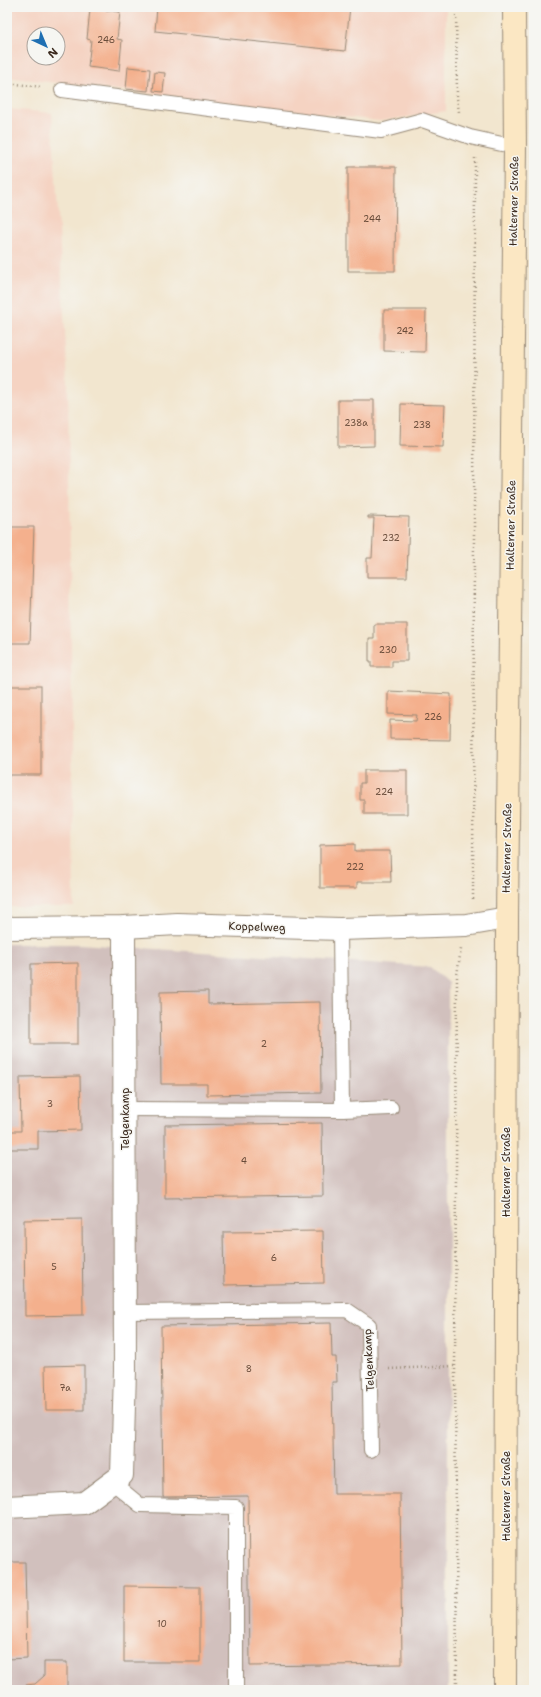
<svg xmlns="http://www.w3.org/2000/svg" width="541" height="1697" font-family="'Shantell Sans',sans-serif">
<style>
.built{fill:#f5d3c2;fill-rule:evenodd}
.industrial{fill:#d1c0bd}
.building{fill:#f4b08d}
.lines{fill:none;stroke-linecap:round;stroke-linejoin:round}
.lane-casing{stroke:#968876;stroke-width:16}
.street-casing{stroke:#968876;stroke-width:24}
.secondary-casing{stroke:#968876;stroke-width:24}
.path{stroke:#968876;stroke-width:2.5;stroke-dasharray:1 3;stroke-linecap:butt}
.lane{stroke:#fff;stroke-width:14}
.street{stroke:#fff;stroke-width:22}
.secondary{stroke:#fbe7c3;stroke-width:22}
.labels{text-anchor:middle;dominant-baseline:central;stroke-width:3;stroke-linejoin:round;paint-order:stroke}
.number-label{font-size:9px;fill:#694c3a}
.street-label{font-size:11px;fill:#3b2a1e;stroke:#f6f6f2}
</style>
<rect width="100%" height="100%" fill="#f6f6f2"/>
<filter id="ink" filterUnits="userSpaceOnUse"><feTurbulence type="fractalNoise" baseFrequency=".025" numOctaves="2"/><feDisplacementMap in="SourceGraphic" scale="8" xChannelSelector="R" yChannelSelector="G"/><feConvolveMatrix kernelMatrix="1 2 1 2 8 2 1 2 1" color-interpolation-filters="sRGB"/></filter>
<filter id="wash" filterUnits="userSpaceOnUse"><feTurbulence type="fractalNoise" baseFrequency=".012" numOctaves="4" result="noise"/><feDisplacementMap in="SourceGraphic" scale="16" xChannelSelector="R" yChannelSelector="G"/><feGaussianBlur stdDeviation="0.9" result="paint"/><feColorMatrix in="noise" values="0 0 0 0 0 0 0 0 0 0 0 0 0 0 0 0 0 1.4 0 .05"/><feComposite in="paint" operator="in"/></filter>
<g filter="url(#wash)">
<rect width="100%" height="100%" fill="#f2e6cf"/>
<g class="built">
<path d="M 7,7 L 446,7 L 446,111 L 380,121 L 7,77 ZM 34,34 L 58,34 L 58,58 L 34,58 Z"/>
<polygon points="7,109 52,113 68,383 74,907 7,907"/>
</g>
<polygon class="industrial" points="7,944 79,944 430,967 448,983 448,1690 7,1690"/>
<g id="blocks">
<g class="building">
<polygon points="157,7 350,7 345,51 155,31"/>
<polygon points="90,9 120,12 117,39 122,40 119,71 88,67 91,40 87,39"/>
<polygon points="128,67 150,69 148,91 126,89"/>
<polygon points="155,72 165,73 163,92 153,91"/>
<polygon points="348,167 396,167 395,271 348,271"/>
<polygon points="384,310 426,310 425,352 384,351"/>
<polygon points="338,400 374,400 374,446 338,447"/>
<polygon points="401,404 445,405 443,447 400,446"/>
<polygon points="368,516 409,517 407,577 367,577 367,558 372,558 374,518 368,518"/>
<polygon points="7,527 34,527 30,643 7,643"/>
<polygon points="374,624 407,624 407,661 392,661 392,667 371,667 371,661 369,661 369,639 374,639"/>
<rect x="7" y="686" width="34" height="89"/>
<polygon points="388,691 451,694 450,740 390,739 390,720 416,721 417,715 388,714"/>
<polygon points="364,770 407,770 407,814 364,814 364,800 360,800 360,783 364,783"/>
<polygon points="355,844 355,851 390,851 391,882 357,882 357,888 320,888 320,845"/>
<polygon points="78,963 78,1044 31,1044 31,964"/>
<polygon points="208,991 208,1004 320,1002 321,1093 207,1095 207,1084 161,1084 160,992"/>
<polygon points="80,1076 81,1130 38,1131 38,1149 10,1149 10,1131 21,1131 20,1077"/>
<polygon points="322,1123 323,1196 165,1198 165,1125"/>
<polygon points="82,1219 83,1315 25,1316 24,1220"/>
<polygon points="323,1231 324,1283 224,1285 223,1232"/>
<polygon points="331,1323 332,1357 336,1357 337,1382 332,1382 334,1494 400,1494 402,1664 250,1666 248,1496 163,1497 161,1326"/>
<polygon points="84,1365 84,1410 46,1410 45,1366"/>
<polygon points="7,1562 25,1562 27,1658 7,1659"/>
<polygon points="124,1586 200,1587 200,1662 124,1662"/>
<polygon points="44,1662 67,1662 67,1690 26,1690 26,1685 35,1684 44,1676"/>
</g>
</g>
</g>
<g filter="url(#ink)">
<use href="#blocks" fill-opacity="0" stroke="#968876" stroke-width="1"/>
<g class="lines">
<defs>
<g id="lane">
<polyline points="62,90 381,131 422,120 470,137 515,147"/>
<polyline points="125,1109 342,1110 340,929"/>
<polyline points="342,1110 391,1108"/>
<polyline points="125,1312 347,1310 369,1325 371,1450"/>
<polyline points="112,1482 140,1505 236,1507 236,1690"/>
</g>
<g id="street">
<polyline points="7,928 124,927 177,924 340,929 466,925 507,918"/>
<polyline points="7,1507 84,1503 122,1475 125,1371 124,927"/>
</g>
<polyline id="secondary" points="505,1690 507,918 515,147 514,7"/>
</defs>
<use href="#lane" class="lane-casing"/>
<use href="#street" class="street-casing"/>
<use href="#secondary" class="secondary-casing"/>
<g class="path">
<polyline points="456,7 457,98 459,112"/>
<polyline points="7,83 42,87"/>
<polyline points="473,899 475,158"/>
<polyline points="389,1369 455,1366"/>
<polyline points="457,1690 455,1366 457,975 461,949"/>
</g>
<use href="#lane" class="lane"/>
<use href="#street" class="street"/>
<use href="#secondary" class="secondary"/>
</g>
</g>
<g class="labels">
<g class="number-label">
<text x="106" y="40">246</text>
<text x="372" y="219">244</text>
<text x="405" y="331">242</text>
<text x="356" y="423">238a</text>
<text x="422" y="425">238</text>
<text x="391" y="538">232</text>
<text x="388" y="650">230</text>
<text x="433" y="717">226</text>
<text x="384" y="792">224</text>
<text x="355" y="867">222</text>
<text x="264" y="1044">2</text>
<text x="50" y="1104">3</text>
<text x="244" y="1161">4</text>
<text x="274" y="1258">6</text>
<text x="54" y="1267">5</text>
<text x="249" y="1369">8</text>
<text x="65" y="1388">7a</text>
<text x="162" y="1624">10</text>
</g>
<g class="street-label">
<text transform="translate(514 201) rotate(-89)">Halterner Straße</text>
<text transform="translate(511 525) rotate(-89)">Halterner Straße</text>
<text transform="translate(507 848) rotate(-89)">Halterner Straße</text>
<text transform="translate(257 927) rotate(2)">Koppelweg</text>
<text transform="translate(125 1119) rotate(-90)">Telgenkamp</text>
<text transform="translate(506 1172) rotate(-90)">Halterner Straße</text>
<text transform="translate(369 1360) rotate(-93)">Telgenkamp</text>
<text transform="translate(506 1496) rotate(-90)">Halterner Straße</text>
</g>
</g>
<rect width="541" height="1697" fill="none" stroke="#f6f6f2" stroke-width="24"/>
<g transform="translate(46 46) rotate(136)"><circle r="19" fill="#f6f6f2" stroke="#aba49d"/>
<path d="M0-3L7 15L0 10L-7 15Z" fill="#1f6fb2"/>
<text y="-6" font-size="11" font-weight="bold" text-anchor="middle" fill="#3b2a1e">N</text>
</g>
</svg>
